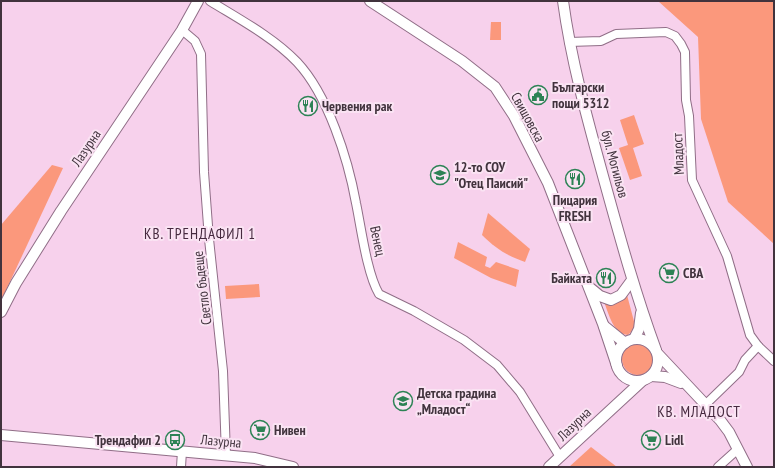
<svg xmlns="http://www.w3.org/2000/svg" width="775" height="468" font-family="'PT Sans Narrow',sans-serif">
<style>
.green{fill:#fb987c}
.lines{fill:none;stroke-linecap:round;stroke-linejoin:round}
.minor-casing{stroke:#906e87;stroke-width:10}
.tertiary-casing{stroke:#906e87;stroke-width:12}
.minor{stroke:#fff;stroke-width:8}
.tertiary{stroke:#fff;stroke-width:10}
.labels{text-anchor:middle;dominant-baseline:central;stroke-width:4;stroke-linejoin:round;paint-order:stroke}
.poi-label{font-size:14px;font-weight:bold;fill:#41333d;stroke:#fae3f3;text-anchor:start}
.street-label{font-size:14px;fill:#41333d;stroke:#fae3f3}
.neighbourhood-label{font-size:15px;letter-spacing:1px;fill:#46293f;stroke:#fae3f3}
</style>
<rect width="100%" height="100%" fill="#f7d1ec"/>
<g class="green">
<polygon points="658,1 774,1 774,244 728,202 701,119 698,37"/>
<polygon points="491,22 501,22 501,40 490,40"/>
<polygon points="634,115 644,144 633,148 642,176 630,180 619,148 628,145 620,120"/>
<polygon points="52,165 63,168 1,301 1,225"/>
<path d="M 488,213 L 530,249 L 525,262 C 507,256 495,248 482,235 Z"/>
<polygon points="458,242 487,257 485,266 490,268 496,262 519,270 516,287 491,278 454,258"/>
<polygon points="259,284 260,297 226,299 225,286"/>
<path d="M 627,295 L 635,325 L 631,332 L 628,335 C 613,334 609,314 604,302 C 615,303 620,302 627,295 Z"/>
<circle cx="638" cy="359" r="16"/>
<polygon points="591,447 617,467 569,467"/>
</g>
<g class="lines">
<defs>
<g id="minor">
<path d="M 210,1 C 239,19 273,37 297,62 C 328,95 348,159 356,203 C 361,227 367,274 379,294 L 414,311 L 464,340 L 497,365 L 520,392 L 560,457"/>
<polyline points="182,30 195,41 201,54 204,172 209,239 223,371 226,455"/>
<polyline points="569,42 601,41 616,34 666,32 675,36 681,44 685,52 686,100 689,116 692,180 727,256 750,335 758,346 774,361"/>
<polyline points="706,404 739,372 745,360 758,346"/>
<polyline points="181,467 182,451"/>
<polyline points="718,467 738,449"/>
</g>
<g id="tertiary">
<polyline points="370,1 462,61 495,87 514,116 548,183 603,324 617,366"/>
<path d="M 563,1 C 571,60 587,118 603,176 C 619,234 635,293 656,350"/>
<polyline points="589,287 600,296 611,300 621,295 632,280"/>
<polyline points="1,312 16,283 61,211 182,30 198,1"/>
<polyline points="604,326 625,343"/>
<circle cx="637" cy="360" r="21"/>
<polyline points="634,339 639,329 641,313"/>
<polyline points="658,354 720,420 729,432 747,467"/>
<polyline points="651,376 665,377 681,383"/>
<polyline points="1,435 255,458 293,467"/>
<polyline points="549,467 642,381"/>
</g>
</defs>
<use href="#minor" class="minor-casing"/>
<use href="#tertiary" class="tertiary-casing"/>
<use href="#minor" class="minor"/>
<use href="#tertiary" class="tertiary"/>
</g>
<defs>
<symbol id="civic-ring" viewBox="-11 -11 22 22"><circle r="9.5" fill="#fae3f3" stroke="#2d8255" stroke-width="1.5"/><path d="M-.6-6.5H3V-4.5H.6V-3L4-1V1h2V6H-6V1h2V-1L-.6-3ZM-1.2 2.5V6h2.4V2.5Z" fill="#2d8255"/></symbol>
<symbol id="restaurant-ring" viewBox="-11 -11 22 22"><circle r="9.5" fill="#fae3f3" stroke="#2d8255" stroke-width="1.5"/><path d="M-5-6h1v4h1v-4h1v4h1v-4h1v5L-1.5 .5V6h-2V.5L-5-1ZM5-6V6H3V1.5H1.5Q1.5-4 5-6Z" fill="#2d8255"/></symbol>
<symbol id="school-ring" viewBox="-11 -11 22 22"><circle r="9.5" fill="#fae3f3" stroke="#2d8255" stroke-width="1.5"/><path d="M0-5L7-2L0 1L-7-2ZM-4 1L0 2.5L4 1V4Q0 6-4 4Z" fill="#2d8255"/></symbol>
<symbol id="supermarket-ring" viewBox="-11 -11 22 22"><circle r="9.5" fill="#fae3f3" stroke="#2d8255" stroke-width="1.5"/><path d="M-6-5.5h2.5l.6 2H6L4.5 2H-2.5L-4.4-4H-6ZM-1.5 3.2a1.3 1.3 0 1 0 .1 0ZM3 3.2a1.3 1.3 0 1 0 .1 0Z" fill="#2d8255"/></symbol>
<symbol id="bus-ring" viewBox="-11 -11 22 22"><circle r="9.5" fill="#fae3f3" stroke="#2d8255" stroke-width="1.5"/><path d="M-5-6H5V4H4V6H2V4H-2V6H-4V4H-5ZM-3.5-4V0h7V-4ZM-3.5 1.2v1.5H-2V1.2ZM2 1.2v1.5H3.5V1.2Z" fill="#2d8255"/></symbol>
</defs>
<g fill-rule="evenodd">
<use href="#civic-ring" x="527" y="84" width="22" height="22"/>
<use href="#restaurant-ring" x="297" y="95" width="22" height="22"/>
<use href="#school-ring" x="429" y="164" width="22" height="22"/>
<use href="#restaurant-ring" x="564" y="168" width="22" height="22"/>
<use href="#supermarket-ring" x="658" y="262" width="22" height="22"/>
<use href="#restaurant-ring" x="595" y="267" width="22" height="22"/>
<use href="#school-ring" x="392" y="390" width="22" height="22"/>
<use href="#supermarket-ring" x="249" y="419" width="22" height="22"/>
<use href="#bus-ring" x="164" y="429" width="22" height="22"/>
<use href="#supermarket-ring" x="640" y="429" width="22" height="22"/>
</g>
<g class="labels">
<g class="poi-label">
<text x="552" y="87">Български<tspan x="552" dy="16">пощи 5312</tspan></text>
<text x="322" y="106">Червения рак</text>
<text x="454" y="167">12-то СОУ<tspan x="454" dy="16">"Отец Паисий"</tspan></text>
<text x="575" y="200" text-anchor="middle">Пицария<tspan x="575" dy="16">FRESH</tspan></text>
<text x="683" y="273">CBA</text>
<text x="592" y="278" text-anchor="end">Байката</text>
<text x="417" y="393">Детска градина<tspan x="417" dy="16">„Младост“</tspan></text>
<text x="274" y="430">Нивен</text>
<text x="161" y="440" text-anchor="end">Трендафил 2</text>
<text x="665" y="440">Lidl</text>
</g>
<g class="street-label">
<text transform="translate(528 117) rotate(61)">Свищовска</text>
<text transform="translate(86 148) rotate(-56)">Лазурна</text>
<text transform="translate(678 154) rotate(-93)">Младост</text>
<text transform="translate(615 164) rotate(75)">бул. Могильов</text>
<text transform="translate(378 241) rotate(78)">Венец</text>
<text transform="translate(202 288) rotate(-97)">Светло бъдеще</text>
<text transform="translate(574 424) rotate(-44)">Лазурна</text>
<text transform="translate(221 441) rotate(5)">Лазурна</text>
</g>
<g class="neighbourhood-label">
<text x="200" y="233">КВ. ТРЕНДАФИЛ 1</text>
<text x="699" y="411">КВ. МЛАДОСТ</text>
</g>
</g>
<rect width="775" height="468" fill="none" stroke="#41333d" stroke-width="4"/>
</svg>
